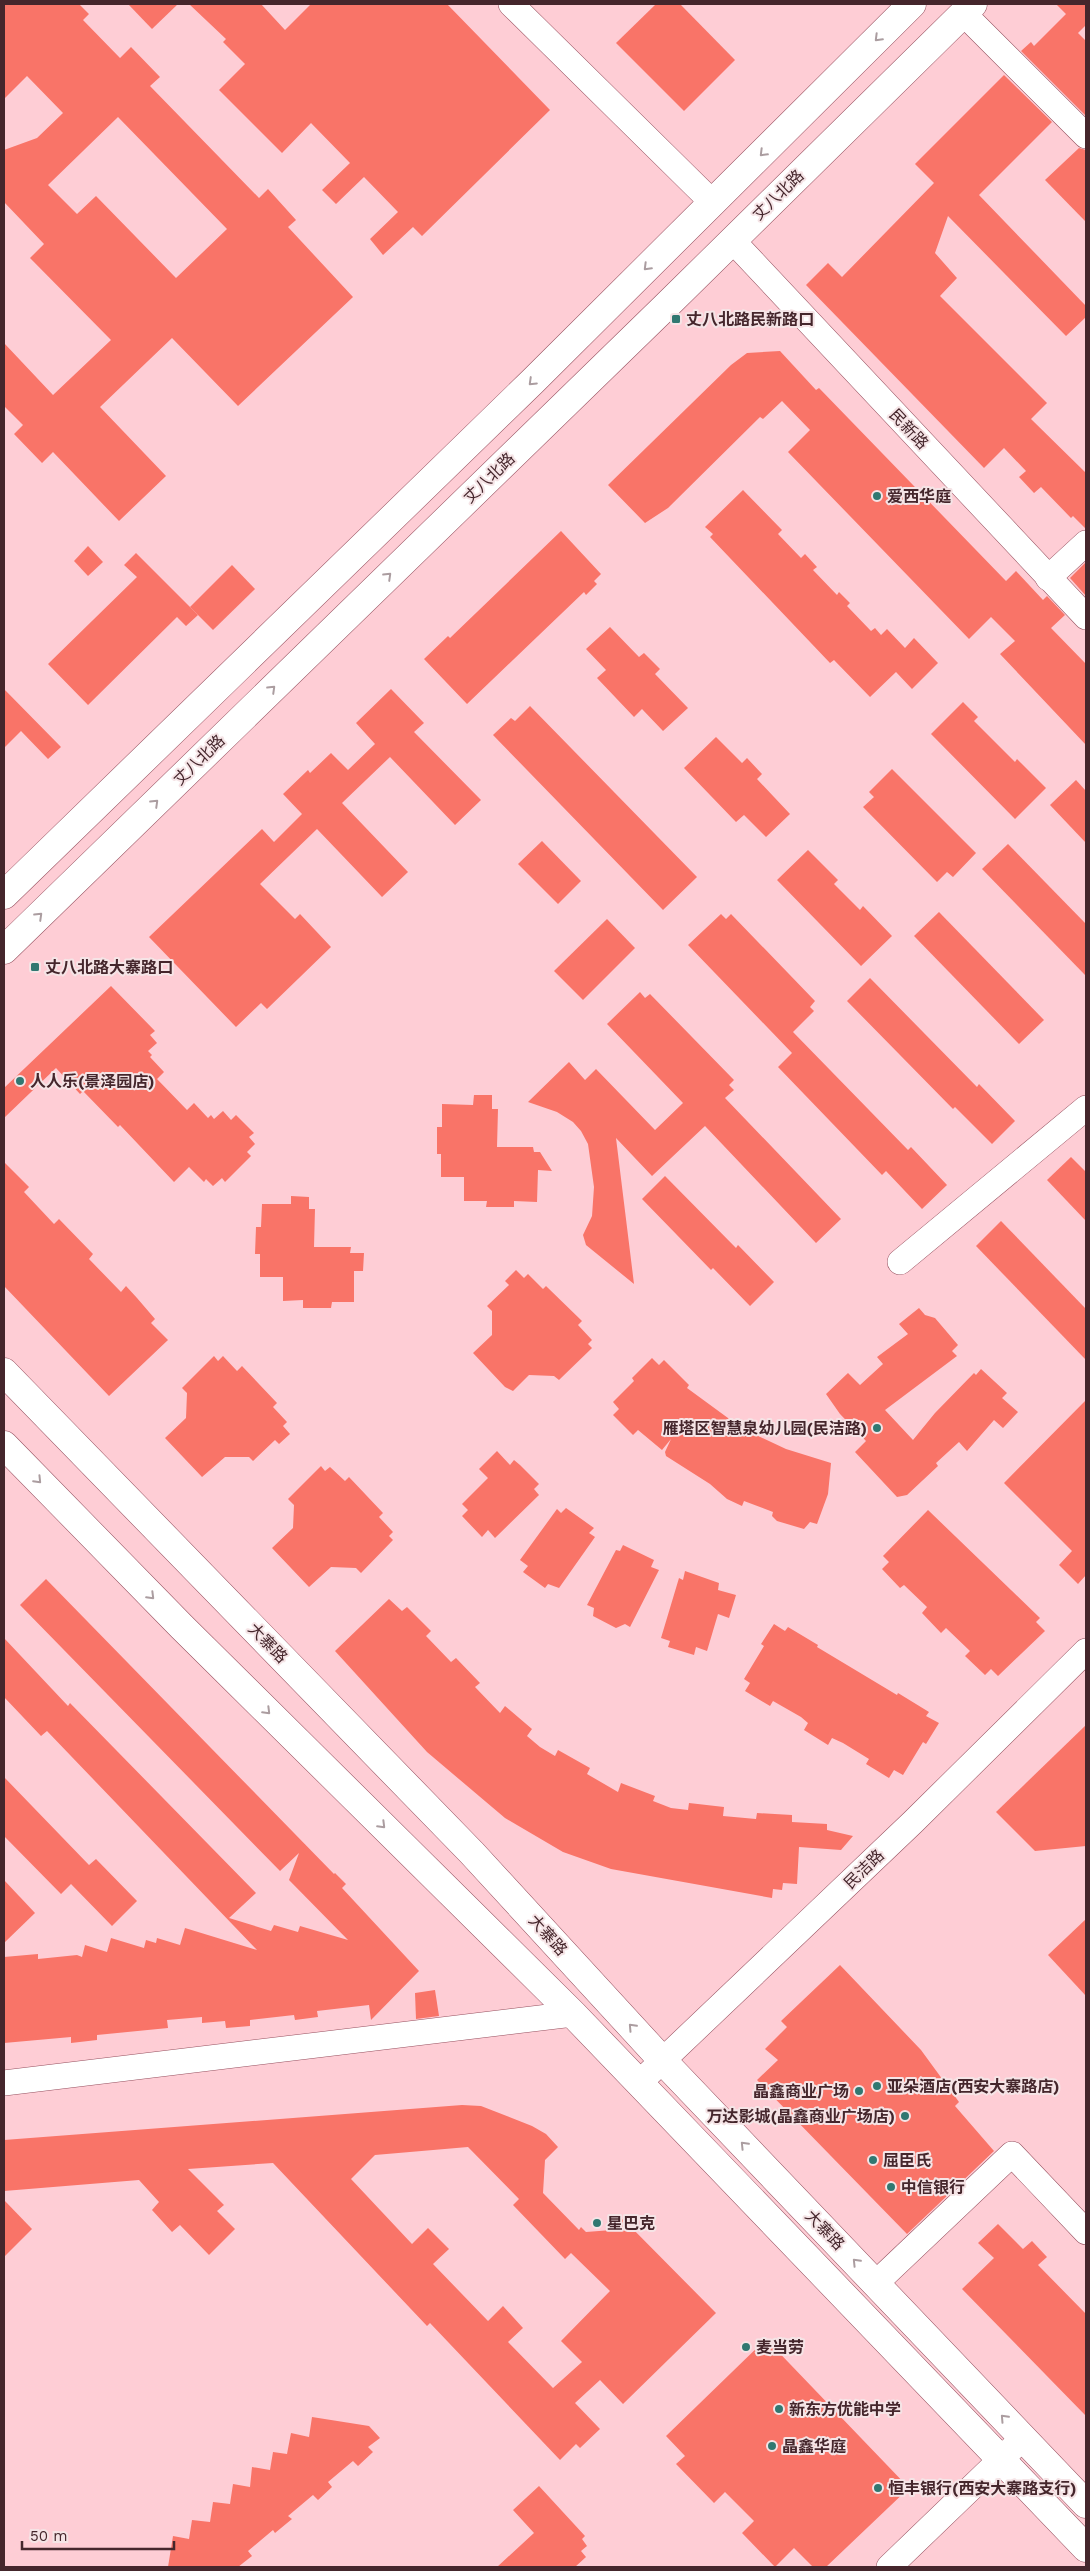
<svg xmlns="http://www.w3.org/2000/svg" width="1090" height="2571" font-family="'Work Sans','Noto Sans SC',sans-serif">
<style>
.building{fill:#f97468;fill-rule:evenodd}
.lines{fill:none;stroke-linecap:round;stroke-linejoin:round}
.minor-casing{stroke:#96505f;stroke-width:26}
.major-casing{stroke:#96505f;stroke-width:29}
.minor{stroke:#fff;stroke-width:25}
.major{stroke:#fff;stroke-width:28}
.oneway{stroke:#ab9da0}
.poi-dot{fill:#307871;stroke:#f5e4e6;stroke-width:2}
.labels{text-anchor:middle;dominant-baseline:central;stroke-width:4;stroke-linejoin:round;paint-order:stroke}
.street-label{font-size:16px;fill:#45262c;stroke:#f5e4e6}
.poi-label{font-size:16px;font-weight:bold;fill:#45262c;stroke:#f5e4e6;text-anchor:start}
</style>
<rect width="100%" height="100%" fill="#fecdd5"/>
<g class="building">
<path d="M 4,4 L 79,4 L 89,14 L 83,20 L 120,58 L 131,47 L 160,77 L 150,86 L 259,198 L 268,189 L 296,220 L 288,227 L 353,297 L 238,406 L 172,338 L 100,407 L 166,476 L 119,521 L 53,452 L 42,463 L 14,434 L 23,425 L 4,406 L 4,343 L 53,395 L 111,340 L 30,258 L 44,244 L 4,202 L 4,150 L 37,138 L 63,113 L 27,76 L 4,99 ZM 118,117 L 227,229 L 176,278 L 96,196 L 77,214 L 48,185 Z"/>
<polygon points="128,4 178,4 152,29"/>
<polygon points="189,4 261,4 285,30 311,4 447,4 550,110 422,236 413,227 383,255 370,239 398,212 364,177 336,204 322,190 350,163 311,123 282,153 219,90 245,64 223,42 226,39"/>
<polygon points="656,4 680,4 735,60 684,111 616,43"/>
<polygon points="1056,4 1086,4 1086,25 1078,33 1086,41 1086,116 1021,51 1031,42 1034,46 1066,14"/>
<polygon points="1004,75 1052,122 979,195 1086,306 1086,317 1066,336 948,216 935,253 957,278 940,296 1047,403 1031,419 1086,473 1086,529 1073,516 1071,518 1041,487 1034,493 1019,477 1026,471 1004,448 984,468 806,285 828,263 842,277 934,183 915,164"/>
<polygon points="1079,148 1086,150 1086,222 1045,180"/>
<polygon points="780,351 816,390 819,388 1006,581 1016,571 1043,600 1047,596 1065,615 1051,628 1086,664 1086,745 1000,654 1015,641 991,617 969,639 788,452 810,430 782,401 763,419 760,417 668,508 645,523 608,485 731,365 747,353"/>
<polygon points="743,490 782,530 778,534 801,558 805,554 817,567 813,570 837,595 839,592 850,603 847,606 871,631 875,628 881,635 887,629 905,648 914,638 938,663 912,689 896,672 870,697 834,660 830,663 710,537 713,534 705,527"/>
<polygon points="561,531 601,574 594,581 597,584 586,595 584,592 467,704 424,659 448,636 450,638"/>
<polygon points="88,546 103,562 88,576 74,561"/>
<polygon points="136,553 198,615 186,626 177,617 88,705 48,664 137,577 124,565"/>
<polygon points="1086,562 1086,596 1070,578"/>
<polygon points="232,565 255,589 213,630 190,607"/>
<polygon points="610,627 639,657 644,653 660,669 655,674 688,708 663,731 642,709 634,717 597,678 606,670 586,649"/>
<polygon points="4,689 61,747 48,759 21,731 4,748"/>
<polygon points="391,689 424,723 414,732 481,800 455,825 390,757 342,803 408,872 382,897 317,829 260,884 295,919 300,914 331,947 267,1009 261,1003 236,1027 149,937 262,829 274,842 302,814 283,794 308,770 310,773 331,753 348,770 375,744 356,723"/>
<polygon points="963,702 978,717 974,721 1015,762 1017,759 1046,788 1015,819 931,734"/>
<polygon points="530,706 697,877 663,910 493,735 511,718 515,721"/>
<polygon points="716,737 742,763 747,758 762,774 757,779 790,814 766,837 744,815 736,822 684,768"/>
<polygon points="892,769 976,853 953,877 947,872 937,882 863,807 874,797 869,792"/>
<polygon points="1076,780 1086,791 1086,843 1050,805"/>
<polygon points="542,841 581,881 558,904 518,864"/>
<polygon points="1008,844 1086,924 1086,976 982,869"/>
<polygon points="808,850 838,880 834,884 860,910 863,906 892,936 861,966 777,880"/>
<polygon points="939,912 1044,1020 1019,1044 914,936"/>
<polygon points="721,914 726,919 731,914 815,1001 810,1007 814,1011 793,1032 908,1150 911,1147 947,1185 922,1209 886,1171 882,1175 778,1067 792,1053 688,945"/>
<polygon points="607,919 635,948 583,1000 554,971"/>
<polygon points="870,978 977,1087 979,1084 1015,1121 992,1144 955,1107 953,1109 847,1001"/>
<polygon points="111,986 155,1031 150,1035 157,1043 148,1051 152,1055 150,1057 164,1072 157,1079 187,1110 194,1103 208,1118 211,1115 214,1119 223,1111 231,1120 236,1115 254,1133 249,1137 255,1144 247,1152 251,1156 225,1182 222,1178 213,1186 206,1179 204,1182 189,1167 174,1182 120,1125 118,1127 83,1091 80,1094 56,1068 4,1118 4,1088"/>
<polygon points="640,992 645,998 650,994 734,1080 729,1085 734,1090 725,1098 841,1219 816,1243 705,1126 652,1176 616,1138 634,1284 586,1245 583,1235 592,1216 594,1187 588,1144 581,1131 573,1122 557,1112 528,1102 569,1062 585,1080 596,1069 655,1130 683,1103 607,1024"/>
<polygon points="474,1095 492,1095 492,1109 498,1109 497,1147 533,1147 534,1152 540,1152 552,1171 538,1170 537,1202 514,1201 514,1207 486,1207 487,1201 464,1201 464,1177 441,1177 441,1154 437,1154 437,1127 442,1127 442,1104 473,1105"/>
<polygon points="1071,1157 1086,1172 1086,1221 1047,1180"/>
<polygon points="4,1162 29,1187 24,1192 54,1224 59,1219 93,1254 89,1259 121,1292 126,1286 137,1298 155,1319 151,1323 168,1340 109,1396 4,1286"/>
<polygon points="665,1176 736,1248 738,1245 774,1282 750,1306 713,1268 711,1270 642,1199"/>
<polygon points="291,1196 309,1197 309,1209 315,1209 314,1247 351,1247 350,1253 364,1253 363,1271 354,1271 354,1302 332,1302 331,1308 303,1308 303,1300 283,1301 283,1277 260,1277 260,1254 255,1254 256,1227 261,1227 262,1204 291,1204"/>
<polygon points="1001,1221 1086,1309 1086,1360 976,1246"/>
<polygon points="516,1270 524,1278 528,1274 543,1289 546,1286 582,1321 578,1325 592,1340 588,1344 592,1348 559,1380 554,1376 529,1375 513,1391 505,1387 473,1353 492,1335 492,1311 487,1306 509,1285 505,1281"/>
<polygon points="919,1308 925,1315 935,1318 958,1345 952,1351 957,1356 885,1410 913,1440 935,1413 974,1373 976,1375 981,1369 1007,1393 1002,1398 1018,1412 1003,1428 994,1420 967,1451 959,1442 936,1463 938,1466 907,1495 897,1497 855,1452 866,1441 840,1414 826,1394 848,1373 860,1385 883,1364 877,1357 908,1334 899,1324"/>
<polygon points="214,1356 218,1361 223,1356 237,1371 242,1366 277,1403 273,1407 287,1422 283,1426 290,1434 279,1444 275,1440 253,1461 249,1457 225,1457 202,1477 165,1438 186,1418 187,1393 182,1388"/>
<polygon points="652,1358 659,1365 664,1360 689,1385 687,1388 743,1429 786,1449 831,1463 828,1494 817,1524 810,1522 804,1529 777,1521 772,1516 773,1512 744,1501 742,1506 727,1499 710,1484 666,1456 665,1452 671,1439 662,1450 638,1430 633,1435 613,1415 619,1409 613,1402 634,1381 632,1378"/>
<polygon points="1086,1400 1086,1575 1078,1584 1059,1565 1072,1551 1004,1483"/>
<polygon points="497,1451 510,1465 514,1460 520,1465 539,1484 534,1489 539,1495 495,1538 488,1530 482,1537 462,1516 468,1510 462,1504 488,1478 479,1469"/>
<polygon points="321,1466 325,1471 330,1467 345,1481 349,1477 383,1513 379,1517 393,1532 389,1536 393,1540 361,1573 356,1568 331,1567 309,1587 272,1548 293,1528 294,1505 288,1499"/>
<polygon points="566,1508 594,1528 589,1533 595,1537 559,1588 548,1584 545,1588 523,1572 528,1566 520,1560 557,1509 561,1513"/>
<polygon points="928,1510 1040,1618 1036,1622 1045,1631 998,1676 991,1669 985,1675 965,1656 970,1651 946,1628 941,1633 922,1613 927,1607 904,1585 900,1588 882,1569 889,1562 883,1556"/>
<polygon points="623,1545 654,1560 651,1567 659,1570 630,1627 625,1624 616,1628 593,1616 594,1608 587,1605 616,1550 620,1551"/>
<polygon points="685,1571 719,1583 718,1590 736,1595 729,1618 718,1614 707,1651 696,1647 694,1655 668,1647 670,1641 661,1638 679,1578 683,1580"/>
<polygon points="46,1579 334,1874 335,1873 346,1884 342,1888 419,1971 371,2020 369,2005 317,2011 318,2017 295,2020 294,2015 250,2020 250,2026 226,2028 225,2021 202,2023 202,2017 167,2020 168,2028 97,2035 97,2040 71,2043 71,2037 4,2043 4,1957 38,1954 38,1959 77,1955 82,1957 85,1945 107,1952 111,1938 144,1948 146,1940 156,1943 157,1938 180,1945 185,1928 257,1950 47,1731 41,1736 4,1697 4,1638 68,1706 70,1703 256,1893 229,1918 271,1931 274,1925 298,1932 300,1926 348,1940 289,1880 299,1853 280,1871 20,1605"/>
<polygon points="389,1599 402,1611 407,1607 431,1631 426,1636 451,1662 456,1658 480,1683 475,1687 500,1713 505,1706 532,1729 527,1736 540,1747 555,1756 558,1750 590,1768 587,1774 618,1792 621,1783 655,1796 653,1801 671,1808 688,1810 689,1803 724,1807 723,1816 756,1819 757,1813 792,1815 792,1822 827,1824 827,1830 853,1836 841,1850 799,1847 797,1884 783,1883 782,1890 773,1889 772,1898 611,1869 563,1852 505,1818 427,1752 335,1651"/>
<polygon points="774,1624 785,1631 788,1627 818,1645 817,1647 897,1695 898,1693 929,1712 926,1716 939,1723 926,1744 923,1742 903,1775 894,1770 889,1778 866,1764 869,1759 843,1743 832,1738 828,1745 804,1730 808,1723 801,1717 773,1701 770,1706 745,1691 750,1683 744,1679 764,1646 761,1644"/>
<polygon points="1086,1725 1086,1846 1035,1851 996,1812"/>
<polygon points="4,1777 89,1865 96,1859 137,1901 112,1926 71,1884 61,1894 4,1836"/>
<polygon points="4,1880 35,1913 4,1943"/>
<polygon points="1086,1919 1086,1996 1048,1955"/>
<polygon points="840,1965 921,2050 959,2102 955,2106 994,2151 907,2234 757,2080 778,2060 765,2049 787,2027 781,2021"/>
<polygon points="435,1990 439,2016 416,2019 415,1993"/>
<path d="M 462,2105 L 481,2106 L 532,2126 L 546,2134 L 558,2147 L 545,2160 L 543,2193 L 579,2230 L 581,2227 L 586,2232 L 612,2230 L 623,2219 L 716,2313 L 623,2404 L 600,2380 L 575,2403 L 600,2429 L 580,2448 L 576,2444 L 560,2460 L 430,2323 L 427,2326 L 273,2163 L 188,2169 L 224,2205 L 217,2211 L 235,2229 L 209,2255 L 180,2225 L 172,2232 L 152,2210 L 159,2202 L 139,2180 L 4,2191 L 4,2140 ZM 468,2147 L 519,2199 L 513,2205 L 565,2259 L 571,2253 L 610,2291 L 561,2341 L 582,2362 L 553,2388 L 508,2342 L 523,2328 L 503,2306 L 488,2321 L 433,2264 L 449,2249 L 428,2228 L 412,2244 L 351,2179 L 375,2155 Z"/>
<polygon points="4,2200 32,2229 4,2257"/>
<polygon points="998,2224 1023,2249 1032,2241 1047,2257 1038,2265 1086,2314 1086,2416 962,2289 994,2258 978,2243"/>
<polygon points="766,2339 909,2488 826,2567 813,2567 794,2548 775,2567 742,2533 754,2521 725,2492 714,2503 676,2464 685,2456 666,2436"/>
<polygon points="312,2417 369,2426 380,2438 368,2447 373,2452 358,2466 353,2461 328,2482 332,2487 318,2500 313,2495 288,2516 292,2519 275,2533 273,2530 248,2551 252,2556 238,2567 168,2567 173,2536 189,2539 192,2520 210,2522 213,2502 230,2504 233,2484 250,2487 252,2467 270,2470 273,2452 287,2454 291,2433 309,2437"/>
<polygon points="539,2486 585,2536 582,2539 587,2546 581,2551 586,2557 575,2567 497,2567 534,2533 513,2510"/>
</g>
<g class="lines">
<defs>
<g id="minor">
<polyline points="511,4 713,203"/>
<polyline points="963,13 1086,136"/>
<polyline points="732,240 1086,617"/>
<polyline points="1048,578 1086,543"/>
<polyline points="900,1262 1086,1108"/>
<polyline points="4,2083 573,2014"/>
<polyline points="639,2083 913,1822 1086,1651"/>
<polyline points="876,2283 1012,2154 1086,2232"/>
<polyline points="889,2567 1023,2438"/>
</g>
<g id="major">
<polyline points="4,895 533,381 912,4"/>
<polyline points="4,950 665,307 973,4"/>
<polyline points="4,1372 472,1853 663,2061 1086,2504"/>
<polyline points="4,1445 182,1627 573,2014 1086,2548"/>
</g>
</defs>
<use href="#minor" class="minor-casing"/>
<use href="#major" class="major-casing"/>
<use href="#minor" class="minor"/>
<use href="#major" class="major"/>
</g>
<defs><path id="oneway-chevron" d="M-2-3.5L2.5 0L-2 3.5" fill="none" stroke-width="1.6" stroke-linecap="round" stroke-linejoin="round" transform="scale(1.25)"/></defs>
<g class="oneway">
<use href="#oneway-chevron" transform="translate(878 38) rotate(135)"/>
<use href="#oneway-chevron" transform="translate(763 153) rotate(135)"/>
<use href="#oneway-chevron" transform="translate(647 267) rotate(135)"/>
<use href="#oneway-chevron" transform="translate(532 382) rotate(136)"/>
<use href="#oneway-chevron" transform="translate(388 576) rotate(-44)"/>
<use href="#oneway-chevron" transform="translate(272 689) rotate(-44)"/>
<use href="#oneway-chevron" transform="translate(155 803) rotate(-44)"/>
<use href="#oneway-chevron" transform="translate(39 916) rotate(-44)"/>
<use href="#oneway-chevron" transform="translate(38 1480) rotate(46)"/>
<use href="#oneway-chevron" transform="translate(151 1596) rotate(45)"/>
<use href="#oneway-chevron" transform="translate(267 1711) rotate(45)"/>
<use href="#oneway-chevron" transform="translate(382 1825) rotate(45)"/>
<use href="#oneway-chevron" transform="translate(632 2027) rotate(-133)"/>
<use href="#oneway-chevron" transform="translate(744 2145) rotate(-134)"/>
<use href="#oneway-chevron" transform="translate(856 2262) rotate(-134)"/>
<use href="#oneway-chevron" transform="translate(1004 2418) rotate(-133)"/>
</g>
<g class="poi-dot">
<rect x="671" y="314" width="10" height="10" rx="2.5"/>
<circle cx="877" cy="496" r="5"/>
<rect x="30" y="962" width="10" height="10" rx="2.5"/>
<circle cx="20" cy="1081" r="5"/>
<circle cx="877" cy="1428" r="5"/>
<circle cx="877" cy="2086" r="5"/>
<circle cx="859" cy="2091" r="5"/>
<circle cx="905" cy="2116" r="5"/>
<circle cx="873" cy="2160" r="5"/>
<circle cx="891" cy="2187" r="5"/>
<circle cx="597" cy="2223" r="5"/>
<circle cx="746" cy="2347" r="5"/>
<circle cx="779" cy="2409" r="5"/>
<circle cx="772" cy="2446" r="5"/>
<circle cx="878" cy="2488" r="5"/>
</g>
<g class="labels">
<g class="street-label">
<text transform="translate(778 195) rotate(-44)">丈八北路</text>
<text transform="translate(909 429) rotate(47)">民新路</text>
<text transform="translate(489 478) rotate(-44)">丈八北路</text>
<text transform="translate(199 760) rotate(-44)">丈八北路</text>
<text transform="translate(268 1643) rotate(46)">大寨路</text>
<text transform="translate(864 1869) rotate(-44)">民洁路</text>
<text transform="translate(548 1935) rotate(48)">大寨路</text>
<text transform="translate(825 2230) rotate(46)">大寨路</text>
</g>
<g class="poi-label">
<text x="686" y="319">丈八北路民新路口</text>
<text x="887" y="496">爱西华庭</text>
<text x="45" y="967">丈八北路大寨路口</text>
<text x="30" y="1081">人人乐(景泽园店)</text>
<text x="867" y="1428" text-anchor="end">雁塔区智慧泉幼儿园(民洁路)</text>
<text x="887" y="2086">亚朵酒店(西安大寨路店)</text>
<text x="849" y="2091" text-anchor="end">晶鑫商业广场</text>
<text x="895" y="2116" text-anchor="end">万达影城(晶鑫商业广场店)</text>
<text x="883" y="2160">屈臣氏</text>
<text x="901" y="2187">中信银行</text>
<text x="607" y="2223">星巴克</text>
<text x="756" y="2347">麦当劳</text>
<text x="789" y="2409">新东方优能中学</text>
<text x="782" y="2446">晶鑫华庭</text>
<text x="888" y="2488">恒丰银行(西安大寨路支行)</text>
</g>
</g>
<rect width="1090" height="2571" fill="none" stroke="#45262c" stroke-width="10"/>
<path d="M22 2541v8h152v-8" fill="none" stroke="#45262c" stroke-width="2.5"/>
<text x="30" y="2541" font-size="15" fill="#45262c" stroke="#f5e4e6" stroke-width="4" paint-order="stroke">50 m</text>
</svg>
